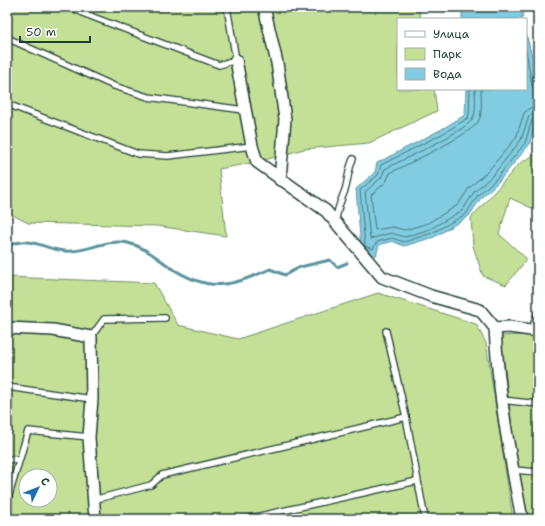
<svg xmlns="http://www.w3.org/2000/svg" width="545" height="526" font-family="'Shantell Sans',sans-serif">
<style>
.green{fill:#c4e097;stroke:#728e66;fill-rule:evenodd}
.water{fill:#81cce1;stroke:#5a939c}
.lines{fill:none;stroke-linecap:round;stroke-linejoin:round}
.shore{stroke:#467679;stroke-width:1}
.stream{stroke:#5a939c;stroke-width:3}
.service-casing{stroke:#1f3d34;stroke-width:8}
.minor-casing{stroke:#1f3d34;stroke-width:14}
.service{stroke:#fff;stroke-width:5.5}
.minor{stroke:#fff;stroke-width:11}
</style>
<rect width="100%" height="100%" fill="#fff"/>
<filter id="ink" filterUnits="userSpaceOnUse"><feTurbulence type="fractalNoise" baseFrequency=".025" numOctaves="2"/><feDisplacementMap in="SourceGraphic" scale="8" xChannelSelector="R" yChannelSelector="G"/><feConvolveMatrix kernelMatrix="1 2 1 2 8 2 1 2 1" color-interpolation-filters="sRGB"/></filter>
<g filter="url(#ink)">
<g class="green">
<polygon points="7,7 418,7 421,19 398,19 398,89 434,89 437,111 369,143 304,149 257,162 219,169 226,236 157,226 28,223 7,212"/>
<polygon points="538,153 538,211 510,198 499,234 527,259 506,285 483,276 473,246 471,218 520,163"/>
<path d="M 7,277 L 154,283 L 178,325 L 238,339 L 378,293 L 476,324 L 486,343 L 513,519 L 7,519 ZM 26,476 L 50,476 L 50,500 L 26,500 Z"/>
<polygon points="538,334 538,519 523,519 501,336"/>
</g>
<g class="water">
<polygon points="462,7 524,7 522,19 462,19"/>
<polygon points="526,34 534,63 538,102 538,116 529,145 499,181 481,198 469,216 434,237 404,246 392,241 379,245 376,256 361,248 356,189 375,172 377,163 442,129 465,115 466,89 526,89"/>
</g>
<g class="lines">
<g class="shore">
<polyline points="526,50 532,86 538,89"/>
<polyline points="470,89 469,114 468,118 444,133 381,165 378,175 360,190 365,246 373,249 377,242 392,238 404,242 432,233 466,214 478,195 496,179 525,143 532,120 538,118"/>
<path d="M 475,89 C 475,97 477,113 472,120 C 463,132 402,160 385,169 L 381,178 L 365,192 L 370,239 L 391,233 L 405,237 L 430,229 L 463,210 L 474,192 L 493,175 L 521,140 L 529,116 L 538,113"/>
<path d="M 481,89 C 481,99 483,114 478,122 C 470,135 407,164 390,173 L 386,182 L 371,195 L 375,230 L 392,227 L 405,230 L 428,223 L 458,205 L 469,188 L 488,171 L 516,138 L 524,113 L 530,108 L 538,106"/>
</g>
<path class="stream" d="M 7,246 C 33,235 41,249 65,251 C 86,253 107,238 128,243 C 145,247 157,258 170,267 C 209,293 230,287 270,269 L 285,275 L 300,267 L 330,260 L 337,267 L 347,263"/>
<defs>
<g id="service">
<polyline points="71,7 85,14 219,65 236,60 227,7"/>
<polyline points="7,38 114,86 148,97 244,110"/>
<polyline points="7,104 138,154 168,156 252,146"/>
<path d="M 336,221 C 337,206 342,200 346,187 C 348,177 349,168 353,159"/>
<polyline points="531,330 538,313"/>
<polyline points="386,331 406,417 425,519"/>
<polyline points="91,337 104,319 165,318"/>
<polyline points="7,387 92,399"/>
<polyline points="502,400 538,404"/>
<polyline points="7,459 18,460"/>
<polyline points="513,470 538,472"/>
<polyline points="93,500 151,485 162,475 406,417"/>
<polyline points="7,502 28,431 89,437"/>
<polyline points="246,519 417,481"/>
</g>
<g id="minor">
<polyline points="264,7 277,63 285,119 280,180"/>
<polyline points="236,60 252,146 257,162 326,211 382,277 431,296 480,310 495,328"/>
<polyline points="7,328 53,330 91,337 92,399 89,437 95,519"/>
<path d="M 522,519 C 510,456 498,393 495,328 L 509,327 L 538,331"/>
</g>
</defs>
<use href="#service" class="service-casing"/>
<use href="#minor" class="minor-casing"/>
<use href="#service" class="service"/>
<use href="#minor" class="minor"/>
</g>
</g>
<rect width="545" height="526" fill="none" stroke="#fff" stroke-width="24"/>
<rect x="12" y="12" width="521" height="502" fill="none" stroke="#1f3d34" stroke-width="1.5" filter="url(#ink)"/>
<rect x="397" y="18" width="130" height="72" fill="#ffffff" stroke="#a5b1ae"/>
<rect x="405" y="31" width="20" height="6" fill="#ffffff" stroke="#a5b1ae"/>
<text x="433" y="38" font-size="12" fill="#1f3d34">Улица</text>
<rect x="405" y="48" width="20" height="12" fill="#c4e097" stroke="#a5b1ae"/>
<text x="433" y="58" font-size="12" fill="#1f3d34">Парк</text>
<rect x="405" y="68" width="20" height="12" fill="#81cce1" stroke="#a5b1ae"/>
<text x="433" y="78" font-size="12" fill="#1f3d34">Вода</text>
<g transform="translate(38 488) rotate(47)"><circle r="19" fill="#ffffff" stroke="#a5b1ae"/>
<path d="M0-3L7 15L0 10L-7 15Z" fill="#1f6fb2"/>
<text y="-6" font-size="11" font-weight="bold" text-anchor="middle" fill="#1f3d34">С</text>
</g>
<path d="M20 36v6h70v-6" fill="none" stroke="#1f3d34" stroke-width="2"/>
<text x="26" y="36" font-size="12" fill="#1f3d34" stroke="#ffffff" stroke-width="3" paint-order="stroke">50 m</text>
</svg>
